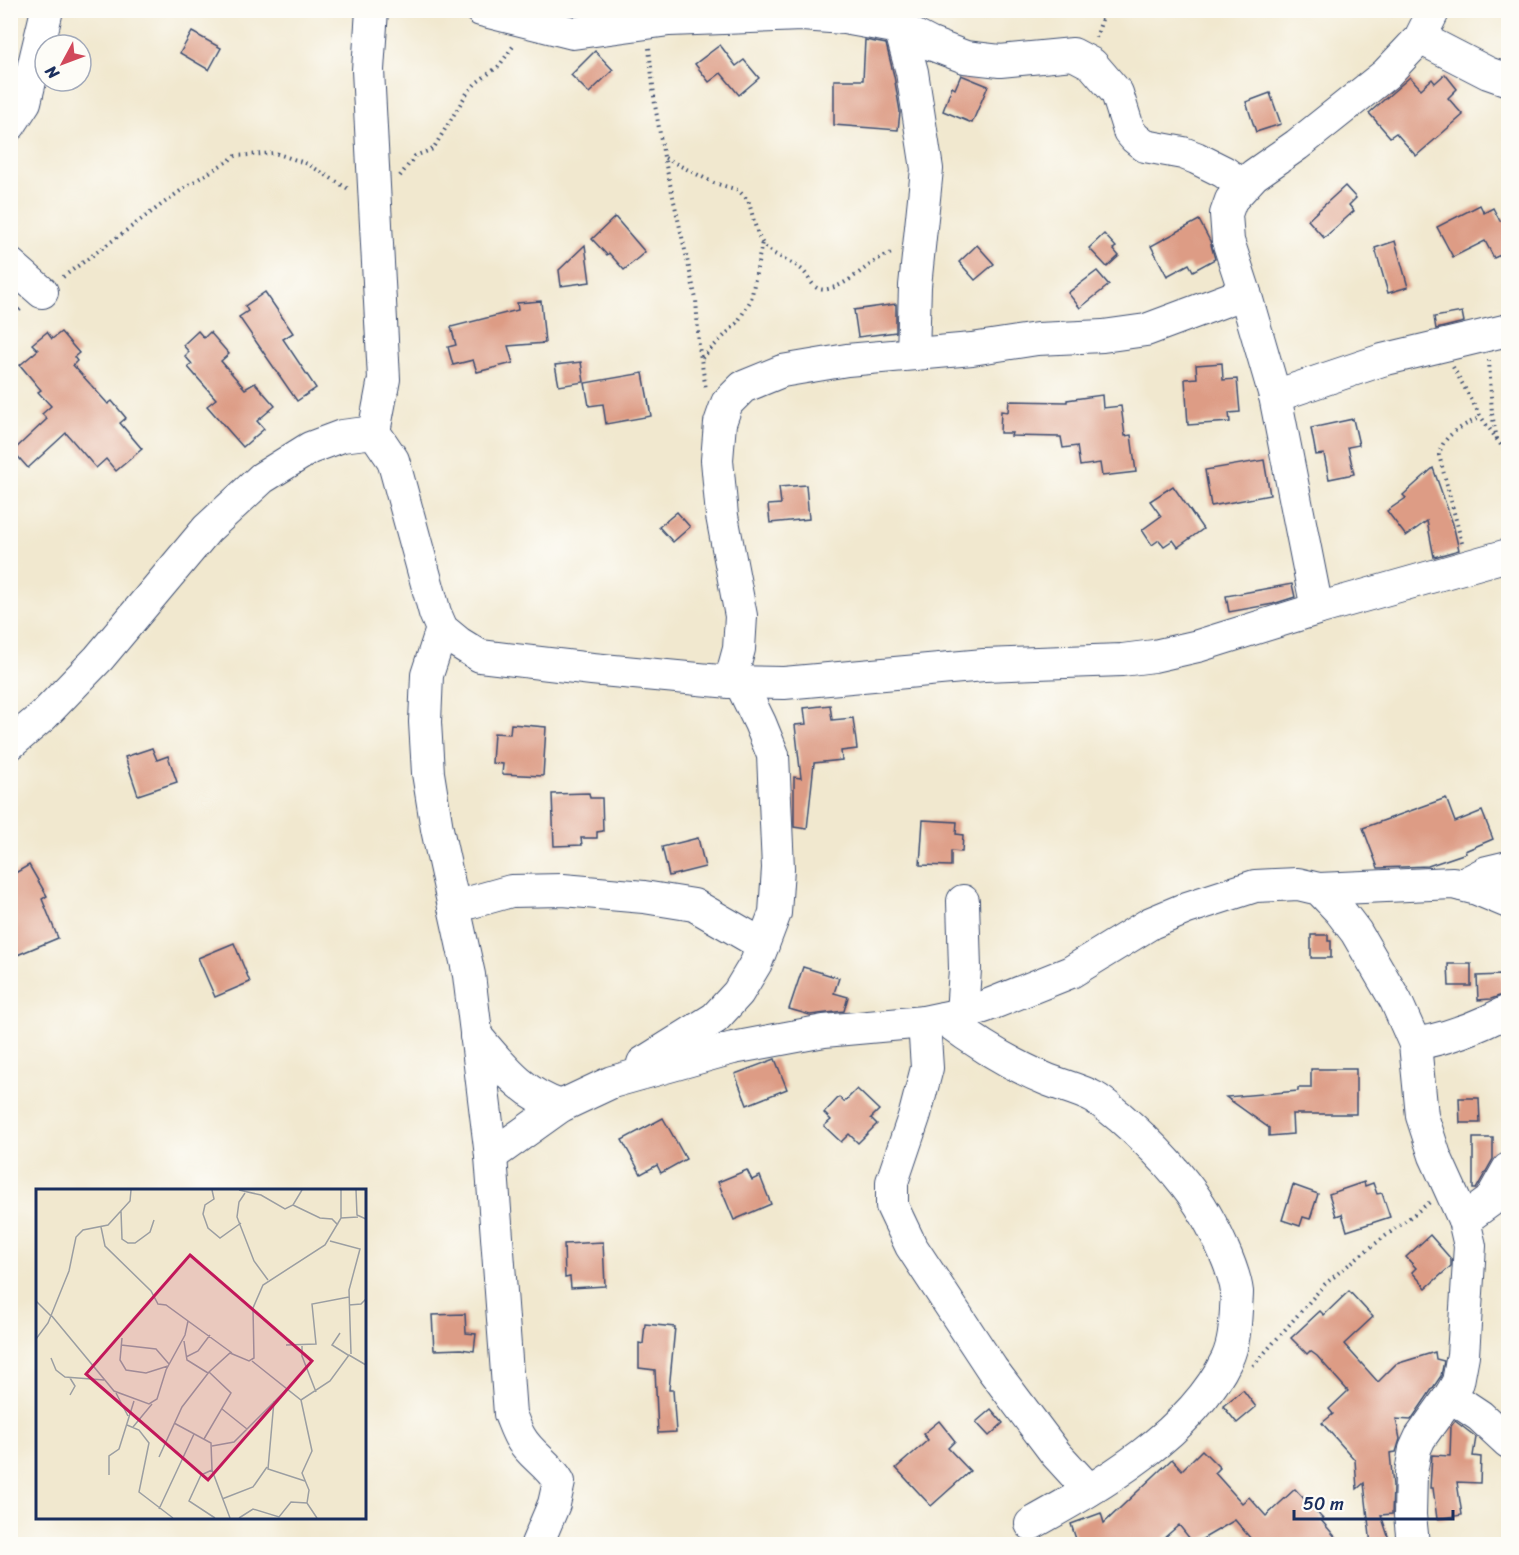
<svg xmlns="http://www.w3.org/2000/svg" width="1519" height="1555" font-family="Sriracha,sans-serif">
<style>
.building{fill:#dd9c85}
.lines{fill:none;stroke-linecap:round;stroke-linejoin:round}
.minor-casing{stroke:#3b4b6f;stroke-width:34}
.path{stroke:#3b4b6f;stroke-width:4;stroke-dasharray:1.5 4.5;stroke-linecap:butt}
.minor{stroke:#fff;stroke-width:32}
.inset-road{fill:none;stroke:#9b9ea2;stroke-width:1.5}
.view{fill:#c2185b;fill-opacity:0.15;stroke:#c2185b;stroke-width:3}
.inset-edge{fill:none;stroke:#1b2f5e;stroke-width:3}
</style>
<rect width="100%" height="100%" fill="#fdfcf7"/>
<filter id="ink" filterUnits="userSpaceOnUse"><feTurbulence type="fractalNoise" baseFrequency=".0167" numOctaves="2"/><feDisplacementMap in="SourceGraphic" scale="12" xChannelSelector="R" yChannelSelector="G"/><feConvolveMatrix kernelMatrix="1 2 1 2 8 2 1 2 1" color-interpolation-filters="sRGB"/></filter>
<filter id="wash" filterUnits="userSpaceOnUse"><feTurbulence type="fractalNoise" baseFrequency=".008" numOctaves="4" result="noise"/><feDisplacementMap in="SourceGraphic" scale="24" xChannelSelector="R" yChannelSelector="G"/><feGaussianBlur stdDeviation="1.35" result="paint"/><feColorMatrix in="noise" values="0 0 0 0 0 0 0 0 0 0 0 0 0 0 0 0 0 1.4 0 .05"/><feComposite in="paint" operator="in"/></filter>
<g filter="url(#wash)">
<rect width="100%" height="100%" fill="#f1e8cf"/>
<g id="blocks">
<g class="building">
<polygon points="192,32 221,48 209,70 180,53"/>
<polygon points="865,40 886,44 894,76 900,112 898,130 834,125 834,80 863,80"/>
<polygon points="720,45 736,66 744,60 759,78 739,95 721,73 709,82 695,64"/>
<polygon points="595,51 613,70 589,93 571,75"/>
<polygon points="1445,74 1457,89 1448,98 1463,115 1416,156 1396,133 1390,137 1369,113 1410,77 1421,89 1432,79 1435,83"/>
<polygon points="961,75 988,86 972,123 943,111 952,87 955,89"/>
<polygon points="1270,93 1281,124 1256,132 1246,102"/>
<polygon points="1345,186 1356,198 1349,205 1354,211 1324,238 1308,220"/>
<polygon points="1480,205 1484,213 1493,208 1500,221 1509,216 1509,251 1494,258 1485,241 1453,257 1437,227"/>
<polygon points="615,217 645,252 624,270 609,253 607,255 592,239"/>
<polygon points="1199,220 1210,241 1215,259 1193,271 1189,264 1167,276 1151,246"/>
<polygon points="1104,234 1116,247 1113,249 1119,256 1107,267 1089,248"/>
<polygon points="1395,241 1408,287 1388,293 1375,248"/>
<polygon points="585,245 590,282 561,286 559,270"/>
<polygon points="977,245 994,264 975,280 959,262"/>
<polygon points="1097,271 1109,285 1080,308 1068,293"/>
<polygon points="265,292 293,333 283,339 316,388 297,401 239,317 248,311 245,306"/>
<polygon points="541,301 545,343 508,346 513,363 477,372 473,360 453,365 448,347 456,345 451,327 518,310 517,303"/>
<polygon points="896,304 896,332 858,337 854,310"/>
<polygon points="1462,312 1464,322 1436,329 1434,317"/>
<polygon points="198,331 204,338 210,332 229,354 221,361 245,389 255,383 275,406 257,421 264,429 243,447 207,406 216,399 188,367 192,364 185,356 189,352 183,345"/>
<polygon points="47,332 52,339 61,332 79,353 74,357 77,361 73,365 108,404 112,401 126,418 120,423 142,449 116,471 106,459 96,468 66,433 28,468 13,451 47,419 42,414 51,406 38,392 41,390 20,365 38,350 32,344"/>
<polygon points="581,362 584,382 559,386 555,365"/>
<polygon points="1222,363 1223,380 1237,379 1240,412 1229,413 1230,422 1188,425 1185,379 1197,378 1196,365"/>
<polygon points="643,373 651,416 606,424 603,404 589,406 585,383"/>
<polygon points="1102,395 1103,408 1121,406 1125,436 1131,435 1136,472 1102,476 1100,463 1080,466 1077,446 1063,448 1061,437 1011,436 1012,433 1000,433 1001,411 1008,412 1009,401 1067,402 1067,400"/>
<polygon points="1353,419 1359,445 1348,447 1354,474 1329,479 1324,454 1316,455 1311,428"/>
<polygon points="1264,460 1270,495 1211,506 1205,470"/>
<polygon points="1433,468 1453,524 1459,550 1434,557 1427,521 1406,536 1387,511 1406,498 1403,495"/>
<polygon points="806,485 809,519 770,523 768,505 781,504 779,487"/>
<polygon points="1173,486 1203,529 1178,547 1173,540 1164,546 1159,540 1152,545 1142,530 1161,516 1150,501"/>
<polygon points="677,512 690,527 673,542 659,527"/>
<polygon points="1292,584 1295,597 1273,604 1229,612 1226,596"/>
<polygon points="830,705 832,720 853,718 857,749 841,751 842,760 814,763 807,829 794,827 794,777 801,778 795,725 806,724 804,708"/>
<polygon points="511,724 546,727 543,776 502,774 503,764 492,763 494,733 510,734"/>
<polygon points="152,748 157,760 168,756 177,782 138,795 125,757"/>
<polygon points="589,793 590,798 602,798 603,831 597,832 597,838 581,838 582,845 554,846 552,794"/>
<polygon points="1446,798 1455,822 1482,811 1493,839 1465,851 1466,853 1428,866 1378,868 1363,828"/>
<polygon points="923,820 957,822 956,834 963,835 962,852 951,851 951,866 920,865"/>
<polygon points="698,838 705,867 669,876 662,847"/>
<polygon points="29,865 47,896 42,899 58,938 10,958 10,876"/>
<polygon points="1311,935 1328,935 1328,941 1331,941 1331,958 1311,958"/>
<polygon points="234,943 250,982 215,997 198,958"/>
<polygon points="1448,964 1471,964 1471,986 1449,986"/>
<polygon points="803,967 839,978 834,993 848,997 844,1011 810,1015 789,1009"/>
<polygon points="1501,975 1502,995 1491,999 1478,1000 1477,976"/>
<polygon points="775,1059 787,1089 747,1105 735,1074"/>
<polygon points="1311,1069 1356,1069 1356,1114 1292,1114 1293,1134 1269,1136 1269,1128 1226,1097 1298,1091 1298,1088 1311,1088"/>
<polygon points="857,1089 879,1110 871,1118 877,1124 858,1143 849,1134 841,1142 824,1126 831,1120 824,1113 839,1097 844,1102"/>
<polygon points="1459,1098 1479,1098 1480,1123 1460,1123"/>
<polygon points="663,1118 686,1159 661,1173 657,1165 641,1174 622,1140"/>
<polygon points="1473,1138 1493,1138 1493,1159 1476,1189 1473,1189"/>
<polygon points="747,1170 752,1180 760,1176 771,1204 734,1220 718,1182"/>
<polygon points="1364,1182 1365,1186 1373,1183 1377,1194 1382,1193 1390,1217 1347,1231 1342,1214 1336,1216 1329,1194"/>
<polygon points="1293,1185 1318,1194 1310,1219 1303,1217 1300,1226 1282,1220"/>
<polygon points="1430,1235 1451,1259 1451,1266 1426,1288 1412,1272 1416,1268 1406,1257"/>
<polygon points="603,1242 605,1286 571,1288 570,1277 565,1278 564,1244"/>
<polygon points="1349,1291 1373,1317 1344,1344 1378,1382 1396,1364 1435,1352 1436,1359 1444,1361 1441,1376 1411,1420 1396,1419 1400,1439 1396,1452 1390,1453 1393,1486 1392,1514 1381,1515 1391,1545 1371,1545 1364,1483 1357,1489 1355,1460 1322,1423 1333,1414 1329,1409 1348,1391 1317,1356 1310,1351 1307,1354 1291,1338 1320,1311 1324,1315"/>
<polygon points="465,1314 466,1333 476,1334 474,1351 461,1349 434,1350 432,1315"/>
<polygon points="645,1324 675,1327 669,1390 673,1390 676,1432 658,1433 655,1370 639,1368 639,1343 643,1344"/>
<polygon points="1243,1390 1256,1407 1237,1423 1223,1406"/>
<polygon points="991,1409 1003,1423 989,1436 976,1422"/>
<polygon points="939,1421 955,1441 948,1448 970,1471 931,1506 896,1468 928,1440 923,1434"/>
<polygon points="1455,1421 1476,1437 1473,1456 1481,1457 1480,1483 1457,1482 1462,1515 1437,1519 1433,1488 1430,1488 1432,1455 1450,1456 1451,1426"/>
<polygon points="1202,1450 1220,1468 1215,1473 1242,1503 1249,1497 1266,1516 1295,1489 1323,1519 1321,1520 1342,1545 1256,1545 1235,1520 1194,1544 1179,1525 1156,1545 1078,1545 1071,1524 1101,1513 1104,1523 1172,1459 1182,1470"/>
</g>
</g>
</g>
<g filter="url(#ink)">
<use href="#blocks" fill-opacity="0" stroke="#3b4b6f" stroke-width="1.5"/>
<g class="lines">
<defs>
<g id="minor">
<polyline points="372,10 368,70 384,379 374,432"/>
<polyline points="481,10 573,33 669,20 802,15 844,18 900,28 931,44 965,57 1000,61 1073,54 1092,64 1117,93 1129,131 1135,138 1145,146 1183,153 1196,158 1224,172 1243,186"/>
<polyline points="900,28 912,72 927,169 915,286 913,354"/>
<polyline points="1420,38 1488,73 1508,80"/>
<polyline points="10,125 25,102 47,10"/>
<polyline points="10,264 42,292"/>
<polyline points="1275,396 1382,360 1508,330"/>
<polyline points="1317,609 1275,396 1245,293 1228,241 1226,214 1231,200 1254,175 1297,145 1386,74 1420,38 1434,10"/>
<path d="M 442,629 L 427,675 L 425,722 L 428,773 L 437,829 L 469,975 L 491,1156 L 510,1414 C 513,1421 516,1430 520,1437 C 530,1455 549,1464 559,1482 L 554,1504 L 537,1544"/>
<polyline points="730,682 739,649 741,616 722,516 717,460 720,423 727,403 743,387 782,371 847,360 972,349 1037,339 1103,336 1146,330 1245,293"/>
<polyline points="10,744 43,716 99,658 207,529 262,478 310,448 342,436 374,432 393,460 435,613 442,629 459,643 480,656 592,669 730,682 784,683 984,665 1122,660 1154,656 1198,646 1317,609 1508,555"/>
<polyline points="1462,885 1487,872 1508,867"/>
<polyline points="1319,889 1453,883 1477,889 1508,902"/>
<polyline points="454,907 511,891 563,890 644,897 694,905 763,945"/>
<polyline points="962,1014 965,969 963,901"/>
<path d="M 943,1018 C 977,1044 1009,1064 1048,1080 C 1063,1086 1081,1090 1095,1098 C 1104,1103 1112,1111 1120,1117 C 1150,1143 1178,1171 1200,1205 C 1213,1226 1234,1267 1237,1292 C 1237,1298 1236,1305 1236,1310 C 1235,1327 1234,1344 1227,1359 C 1191,1434 1101,1485 1031,1524"/>
<polyline points="924,1022 927,1068 915,1114 892,1182 892,1206 911,1246 992,1369 1056,1454 1089,1490"/>
<path d="M 476,1036 C 502,1066 522,1094 561,1106"/>
<path d="M 1415,1044 C 1449,1038 1478,1027 1508,1011"/>
<polyline points="643,1063 715,1018 738,993 756,963 775,913 778,868 773,755 760,723 740,682"/>
<polyline points="491,1156 561,1106 612,1082 733,1048 824,1031 924,1022 962,1014 986,1006 1071,972 1151,923 1187,908 1255,886 1298,884 1319,889 1340,911 1356,932 1396,1001 1415,1044 1422,1116 1435,1156 1464,1220 1470,1246 1463,1355 1458,1382 1450,1396 1420,1438 1415,1449 1411,1473 1410,1515 1413,1544"/>
<polyline points="1464,1220 1490,1201 1508,1169"/>
<polyline points="1450,1396 1480,1416 1508,1442"/>
</g>
</defs>
<use href="#minor" class="minor-casing"/>
<g class="path">
<polyline points="1096,38 1105,10"/>
<polyline points="649,48 655,105 664,157 696,299 699,347 706,389"/>
<path d="M 665,158 L 714,183 L 738,190 L 748,200 C 753,214 755,232 763,244 C 773,257 789,259 801,269 C 811,277 812,293 828,289 C 852,284 869,260 892,253"/>
<polyline points="400,176 415,156 433,149 467,93 476,83 499,66 514,45"/>
<polyline points="63,277 187,186 236,156 275,153 308,164 350,190"/>
<polyline points="10,318 23,307"/>
<polyline points="702,358 737,323 751,300 762,242"/>
<polyline points="1489,360 1492,414 1497,439"/>
<polyline points="1453,367 1481,417 1508,455"/>
<path d="M 1462,543 L 1439,455 C 1443,434 1463,426 1481,417"/>
<polyline points="1253,1366 1325,1284 1358,1257 1430,1202"/>
</g>
<use href="#minor" class="minor"/>
</g>
</g>
<g transform="translate(36 1189)">
<rect width="330" height="330" fill="#f1e8cf"/>
<path class="inset-road" d="M 176,1 L 178,10 L 169,16 L 167,25 L 172,39 L 184,49 L 205,34M 203,1 L 225,6 L 249,20 L 257,16 L 266,1M 320,1 L 321,26 L 330,30M 209,4 L 203,13 L 201,28 L 218,72 L 232,91M 257,16 L 284,29 L 296,30 L 302,36M 85,22 L 86,50 L 92,54 L 99,54 L 114,43 L 118,31M 305,29 L 305,1M 65,38 L 69,57 L 115,102 L 122,115 L 130,116 L 196,164M 294,52 L 324,60 L 313,101 L 315,165M 0,112 L 15,127M 313,116 L 325,115 L 330,110M 15,126 L 78,202 L 113,215 L 121,210 L 130,181 L 149,146 L 152,132M 304,144 L 296,156 L 312,166M 86,149 L 84,171 L 90,181 L 110,184 L 132,177M 0,150 L 12,134 L 33,82 L 40,48 L 47,41 L 72,36 L 94,12 L 95,1M 148,152 L 151,171 L 172,184M 85,156 L 120,160 L 133,175M 250,156 L 280,155 L 276,115 L 313,108M 266,157 L 266,167 L 280,203M 150,168 L 162,162 L 174,146M 15,169 L 20,181 L 29,188 L 68,191M 216,172 L 265,211 L 294,192 L 313,166 L 330,176M 34,189 L 39,197 L 34,206M 80,204 L 92,227M 265,211 L 276,262 L 266,284 L 273,301 L 271,314M 238,212 L 232,280 L 269,292M 186,220 L 211,240M 138,234 L 175,254 L 176,281 L 194,329M 91,236 L 103,241 L 113,254 L 103,303 L 137,329M 97,238 L 116,215M 168,250 L 195,204 L 173,183M 176,257 L 198,253 L 250,201M 123,268 L 146,218 L 173,183 L 194,164 L 213,172 L 218,169 L 217,119 L 227,96 L 289,56 L 305,29 L 322,28M 176,281 L 165,286 L 153,312 L 179,329M 73,286 L 73,267 L 83,260 L 98,212M 186,310 L 217,298 L 231,278M 123,320 L 158,245M 203,329 L 217,320 L 243,328 L 255,313 L 271,314 L 281,329"/>
<path class="view" d="M 154,66 L 276,172 L 172,291 L 50,185 Z"/>
<rect width="330" height="330" class="inset-edge"/>
</g>
<rect width="1519" height="1555" fill="none" stroke="#fdfcf7" stroke-width="36"/>
<g transform="translate(63 63) rotate(229)"><circle r="28" fill="#fdfcf7" stroke="#a3aaba" stroke-width="1.5"/>
<path d="M0-4.5L10 22L0 15L-10 22Z" fill="#d1495b"/>
<text y="-9" font-size="16" font-weight="bold" text-anchor="middle" fill="#1b2f5e">N</text>
</g>
<path d="M1294 1510v9h159v-9" fill="none" stroke="#1b2f5e" stroke-width="3"/>
<text x="1303" y="1510" font-size="18" fill="#1b2f5e" stroke="#fdfcf7" stroke-width="4.5" paint-order="stroke">50 m</text>
</svg>
